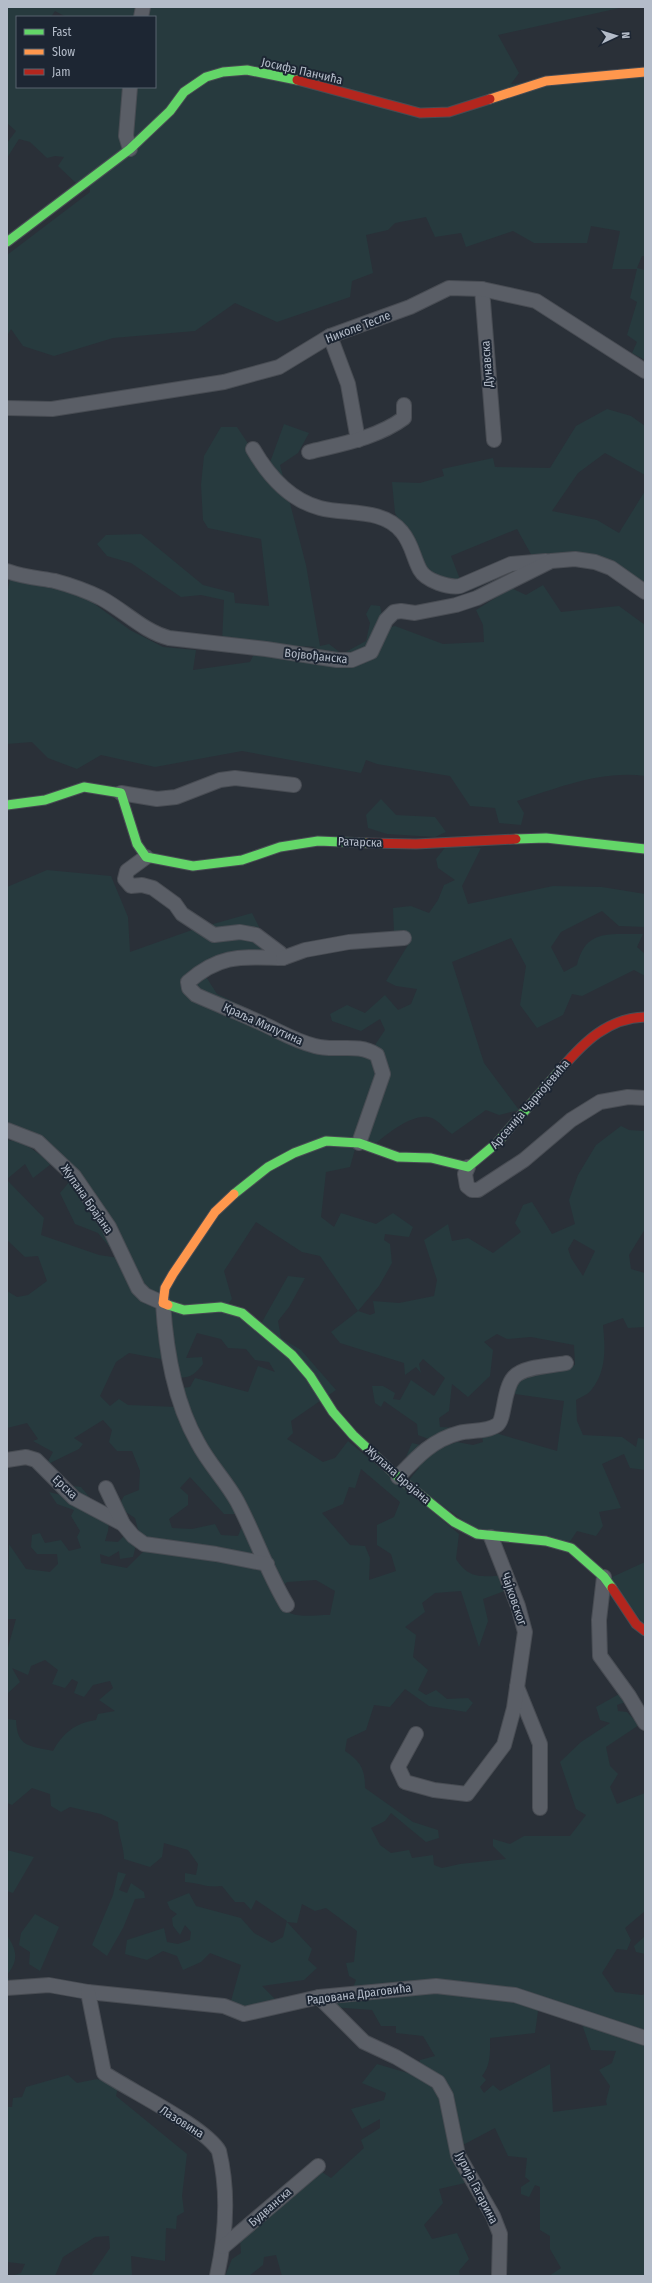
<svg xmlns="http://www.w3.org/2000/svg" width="652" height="2283" font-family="'Fira Sans Condensed',sans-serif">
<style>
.green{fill:#273a3e;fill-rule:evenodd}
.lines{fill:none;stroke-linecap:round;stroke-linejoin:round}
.street-casing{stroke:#484c53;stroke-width:16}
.fast-casing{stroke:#484c53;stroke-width:11}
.slow-casing{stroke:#484c53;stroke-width:11}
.jam-casing{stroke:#484c53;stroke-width:11}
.street{stroke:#5a5e66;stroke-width:14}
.fast{stroke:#63d668;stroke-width:9}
.slow{stroke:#ff974d;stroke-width:9}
.jam{stroke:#b3261e;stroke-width:9}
.labels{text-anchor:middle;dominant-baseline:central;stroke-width:4;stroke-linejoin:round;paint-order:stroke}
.street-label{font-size:12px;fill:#b4bcc9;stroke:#1d2633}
</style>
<rect width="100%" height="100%" fill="#2a3038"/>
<g class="green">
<path d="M 8,7 L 624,7 L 498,35 L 519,73 L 511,84 L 645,73 L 645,256 L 642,256 L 637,268 L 645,270 L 645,360 L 632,353 L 637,342 L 627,335 L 637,302 L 630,298 L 637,269 L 612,269 L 620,231 L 591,226 L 587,243 L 534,243 L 513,231 L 466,247 L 461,233 L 435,237 L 426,217 L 395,223 L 388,230 L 366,235 L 373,273 L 352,281 L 350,297 L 277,322 L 235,303 L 195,331 L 113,338 L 54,356 L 23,346 L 11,329 L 7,336 L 7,255 L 90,192 L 90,173 L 78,185 L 58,166 L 64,157 L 55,156 L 47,158 L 30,142 L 19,139 L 7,158 L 7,143 L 16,131 L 7,123 ZM 55,11 L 66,17 L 155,17 L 155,87 L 130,87 L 134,139 L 128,87 L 17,87 L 17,17 L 51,17 Z"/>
<polygon points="607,409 631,416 645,426 645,475 605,453 578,473 552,511 597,520 619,533 645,491 645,600 593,554 532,556 517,529 451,556 461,582 443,581 424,565 395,513 392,482 420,483 444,476 442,469 493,458 495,467 550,468 576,426"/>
<path d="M 284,424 L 309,433 L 298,453 L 280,465 L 306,565 L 320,646 L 329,644 L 342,654 L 366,641 L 370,623 L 366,614 L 371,605 L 380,606 L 382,615 L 376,631 L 395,626 L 443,644 L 484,642 L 483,625 L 476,610 L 511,588 L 526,595 L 543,585 L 561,612 L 619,606 L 645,625 L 645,776 C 601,770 558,788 517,801 L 524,813 L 521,825 L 499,823 L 495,808 L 470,806 L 450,776 L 377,764 L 366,760 L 361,773 L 242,751 L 155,767 L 101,755 L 77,769 L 48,758 L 32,742 L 7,744 L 7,594 L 10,579 L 51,584 L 81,594 L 130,630 L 163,647 L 196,650 L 193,670 L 250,662 L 253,656 L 317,647 L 222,642 L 224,600 L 201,595 L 181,597 L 131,563 L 107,556 L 97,544 L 106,535 L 141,534 L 203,585 L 234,593 L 235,603 L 269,606 L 261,539 L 208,528 L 203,520 L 201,485 L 204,456 L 221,427 L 237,427 L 249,445 L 269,465 Z"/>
<polygon points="381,799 396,815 435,817 446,832 435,837 387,834 368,828 366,815"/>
<path d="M 447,845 L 481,848 L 462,886 L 468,904 L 553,886 L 602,887 L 645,894 L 645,927 L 619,926 L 602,911 L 561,932 L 551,947 L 564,972 L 577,965 C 586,927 612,935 643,934 L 637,947 L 645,954 L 645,976 L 634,970 L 582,996 L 572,994 L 563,1015 L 537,1028 L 520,1005 L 526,966 L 511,938 L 452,962 L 484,1063 L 519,1110 L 499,1115 L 486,1110 L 452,1134 C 446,1130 439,1121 432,1118 C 415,1111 388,1133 376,1143 L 358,1138 L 350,1167 L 326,1172 L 321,1217 L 334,1227 L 341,1213 L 376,1224 L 393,1213 L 413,1227 L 409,1237 L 385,1234 L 384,1240 L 390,1244 L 392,1263 L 379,1286 L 358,1311 L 370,1315 L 375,1313 L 373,1301 L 399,1303 L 434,1296 L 437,1280 L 424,1240 L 448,1224 L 452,1241 L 468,1238 L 493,1253 L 521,1232 L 515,1223 L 523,1205 L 532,1202 L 552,1234 L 575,1224 L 569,1200 L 578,1175 L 596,1145 L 621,1126 L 629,1130 L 645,1131 L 645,1229 L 629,1255 L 631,1269 L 645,1273 L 645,1327 L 628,1328 L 623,1318 L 603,1325 C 605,1347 607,1370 592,1389 C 589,1394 581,1397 576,1400 L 577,1421 L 583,1435 L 622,1437 L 636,1447 L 638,1438 L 645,1439 L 645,1470 L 630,1468 L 624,1454 L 602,1464 L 621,1508 L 599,1512 L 603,1526 L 596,1536 L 577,1531 L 567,1546 L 485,1536 L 408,1481 L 419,1468 L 406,1457 L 412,1443 L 438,1449 L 457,1442 L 473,1445 L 483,1442 L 482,1436 L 492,1432 L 557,1451 L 564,1401 L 508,1393 L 518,1379 L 539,1371 L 575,1365 L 574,1345 L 531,1337 L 507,1339 L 497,1334 L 484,1342 L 493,1350 L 490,1376 L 468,1397 L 452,1384 L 449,1411 L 439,1418 L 440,1427 L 457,1428 L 434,1441 L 418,1435 L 417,1424 L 384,1401 L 381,1407 L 375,1403 L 372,1386 L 383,1386 L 395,1393 L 393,1399 L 400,1400 L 411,1380 L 434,1396 L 445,1378 L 423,1359 L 419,1364 L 421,1373 L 416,1367 L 405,1375 L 404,1363 L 340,1343 L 331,1332 L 358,1311 L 320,1256 L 302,1252 L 256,1222 L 224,1271 L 232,1299 L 224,1309 L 262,1322 L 288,1276 L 305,1278 L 289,1307 L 278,1321 L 281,1338 L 301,1350 L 336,1390 L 291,1421 L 293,1433 L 287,1439 L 323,1462 L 335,1458 L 348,1441 L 459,1534 L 456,1559 C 469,1579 479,1576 501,1576 L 507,1590 L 483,1599 L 488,1621 L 479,1647 L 461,1591 L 435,1593 L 422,1603 L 425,1612 L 405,1627 L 416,1635 L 413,1657 L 428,1670 L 418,1690 L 426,1695 L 436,1690 L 447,1699 L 468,1698 L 473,1703 L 466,1712 L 429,1706 L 405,1689 L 390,1707 L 374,1705 L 366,1730 L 347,1739 L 345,1751 C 361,1762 365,1769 365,1788 L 413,1822 L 438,1830 L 439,1838 L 426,1842 L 391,1813 L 385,1821 L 371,1828 L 380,1845 L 391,1853 L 409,1850 L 412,1858 L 433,1855 L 434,1865 L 442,1868 L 460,1864 L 506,1859 L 493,1846 L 493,1839 L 510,1844 L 524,1836 L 570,1836 L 586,1815 L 576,1809 L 560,1762 L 581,1742 L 610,1723 L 600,1720 L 596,1707 L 630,1688 L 634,1699 L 617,1705 L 618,1711 L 627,1712 L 639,1725 L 606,1747 L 610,1766 L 618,1774 L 610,1787 L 617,1804 L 645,1793 L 645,1911 L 625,1928 L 631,1940 L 627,1950 L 617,1949 L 602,1973 L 615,1992 L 642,1995 L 645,1994 L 645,2276 L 549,2276 L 561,2268 L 550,2249 L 550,2236 L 540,2230 L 540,2187 L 535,2185 L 529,2197 L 521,2194 L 521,2187 L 530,2181 L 525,2177 L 527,2158 L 508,2156 L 495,2128 L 461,2146 L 465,2183 L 439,2189 L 443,2203 L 424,2225 L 432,2239 L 457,2233 L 469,2259 L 459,2271 L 460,2276 L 282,2276 L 276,2255 L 264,2257 L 263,2265 L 249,2276 L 225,2276 L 232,2259 L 241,2253 L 240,2238 L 319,2170 L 331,2178 L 364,2148 L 361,2140 L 380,2128 L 380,2119 L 362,2129 L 351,2109 L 384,2100 L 386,2093 L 362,2083 L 377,2064 L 418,2076 L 420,2060 L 435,2056 L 423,2036 L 396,2033 L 396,2026 L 381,2026 L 372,2010 L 332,2007 L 326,2002 L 353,1988 L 356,1980 L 349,1976 L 346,1963 L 354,1962 L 357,1931 L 326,1908 L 315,1911 L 302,1904 L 297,1923 L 287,1922 L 312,1949 L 308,1960 L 317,1968 L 304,1980 L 262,1986 L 275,1999 L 270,2006 L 239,2009 L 231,2001 L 241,1965 L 210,1953 L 201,1962 L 183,1970 L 177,1956 L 163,1951 L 147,1960 L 125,1954 L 127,1940 L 164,1928 L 167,1942 L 178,1944 L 190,1940 L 191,1932 L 185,1925 L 180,1935 L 173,1926 L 172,1918 L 177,1914 L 170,1909 L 167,1902 L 189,1893 L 196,1906 L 241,1918 L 254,1933 L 272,1943 L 283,1937 L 287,1921 L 256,1900 L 251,1910 L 244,1902 L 235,1902 L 222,1886 C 206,1888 200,1883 185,1882 L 185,1873 L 196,1875 L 198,1864 L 188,1850 L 164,1843 L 162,1857 L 150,1867 L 124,1859 C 124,1846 118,1835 118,1822 L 101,1814 L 70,1807 L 61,1812 L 51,1806 L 50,1794 L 32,1788 L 12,1805 L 7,1803 L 7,1719 L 16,1720 C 17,1747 29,1746 53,1751 C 63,1733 75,1723 96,1720 L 98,1714 L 115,1711 L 99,1700 L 113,1688 L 110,1681 L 93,1685 L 84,1697 L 74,1693 L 78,1682 L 72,1679 L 65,1688 L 52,1684 L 58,1670 L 45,1660 L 31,1666 L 28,1675 L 12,1668 L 20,1682 L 7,1694 L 7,1651 L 16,1619 L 7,1619 L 9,1544 L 26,1569 L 50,1572 L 58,1564 L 57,1554 L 37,1554 L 31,1547 L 32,1535 L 40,1533 L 45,1543 L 61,1540 L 69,1551 L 81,1548 L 77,1537 L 80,1531 L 71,1516 L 74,1510 L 57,1504 L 49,1492 L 65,1496 L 66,1485 L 81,1487 L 91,1499 L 110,1512 L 108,1531 L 105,1541 L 118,1542 L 126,1534 L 136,1545 L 133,1557 L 120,1559 L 119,1551 L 109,1557 L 100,1554 L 101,1563 L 127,1568 L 143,1552 L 150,1549 L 140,1537 L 135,1518 L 118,1507 L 124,1496 L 139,1490 L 140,1471 L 132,1451 L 117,1451 L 109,1442 L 112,1430 L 103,1420 L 74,1438 L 83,1444 L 79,1449 L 46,1465 L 53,1452 L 33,1441 L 38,1439 L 27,1423 L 7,1428 L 7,1291 L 17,1297 L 28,1295 L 47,1281 L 38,1256 L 25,1257 L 7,1240 L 7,1180 L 44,1218 L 41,1235 L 99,1255 L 119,1258 L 98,1233 L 75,1224 L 60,1193 L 76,1174 L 7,1126 L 7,887 L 47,870 L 111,876 L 128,917 L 130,952 L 192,930 L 252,913 L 271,951 L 203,972 L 217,994 L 290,1028 L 316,1049 L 373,1048 L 385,1030 L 380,1019 L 361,1031 L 332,1021 L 330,1014 L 347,1005 L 365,1013 L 385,995 L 398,1010 L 411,1004 L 417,989 L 396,986 L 386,981 L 408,945 L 394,933 L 393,908 L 411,906 L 429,913 L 438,900 L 444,885 L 455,880 L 438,868 L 436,859 ZM 574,1239 L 595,1251 L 583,1276 L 571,1258 L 568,1249 ZM 197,1333 L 221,1339 L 228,1348 L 246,1349 L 255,1360 L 269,1362 L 275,1372 L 258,1366 L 248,1392 L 195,1378 L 190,1387 L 174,1389 L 176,1407 L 128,1405 L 119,1399 L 110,1406 L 100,1396 L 116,1362 L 129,1353 L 161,1359 L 177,1377 C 190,1379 195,1374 203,1364 L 202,1357 L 186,1358 ZM 361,1469 L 400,1502 L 394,1517 L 377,1525 L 377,1545 L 391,1554 L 396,1571 L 369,1580 L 370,1558 L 365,1546 L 350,1545 L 322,1513 L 343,1504 L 349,1487 L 355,1488 ZM 190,1477 L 224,1514 L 247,1514 L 238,1536 L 221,1535 L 215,1524 L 192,1529 L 172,1528 L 169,1519 L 188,1505 L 188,1495 L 180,1488 ZM 316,1580 L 335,1591 L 330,1615 C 304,1615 285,1622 274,1594 L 287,1582 ZM 577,2010 L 591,2050 L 616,2051 L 612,2063 L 599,2070 L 610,2086 L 606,2101 L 607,2105 L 553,2112 L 550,2064 L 500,2091 L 493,2085 L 484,2093 L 480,2087 L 486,2080 L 482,2076 C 491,2065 490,2052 490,2038 L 535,2033 L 538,2011 Z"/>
<path d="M 7,1140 C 26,1142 37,1152 51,1164 L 33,1178 L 25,1164 L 7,1179 Z"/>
<polygon points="645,1562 645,1626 610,1578"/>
<polygon points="7,1850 34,1857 13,1893 7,1891"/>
<polygon points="118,1872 126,1874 119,1890 127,1893 131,1883 144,1892 145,1898 135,1899 123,1928 107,1956 92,1945 113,1895"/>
<polygon points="35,1914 59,1927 40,1971 29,1964 30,1952 19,1945 21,1933"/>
<path d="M 7,1935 C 17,1951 19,1960 7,1975 L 10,1982 L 7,1983 Z"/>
<polygon points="645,1936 645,1954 636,1952 634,1946"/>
<polygon points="68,2075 77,2083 97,2079 118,2087 116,2096 187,2154 182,2196 184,2212 177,2216 176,2229 166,2228 165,2261 131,2256 132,2276 91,2276 110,2248 109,2236 95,2237 63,2257 55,2276 11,2276 21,2273 25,2264 7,2262 7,2107 12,2107 13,2098 22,2097 26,2087"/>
</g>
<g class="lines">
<defs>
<g id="street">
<polyline points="141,17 143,7"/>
<polyline points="130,87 126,136 130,149"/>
<polyline points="482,289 494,440"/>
<polyline points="330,336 348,384 358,440"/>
<polyline points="7,408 52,409 224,382 279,367 330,336 410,307 449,288 482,289 536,301 645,371"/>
<path d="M 253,449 C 268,475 290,500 320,508 C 347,515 383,508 402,532 C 412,544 413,557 420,570 C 426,581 449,588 460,586 L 511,564 L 546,561"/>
<path d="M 309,452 C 341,444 377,438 404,418 L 404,405"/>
<path d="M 7,571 C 23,577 38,578 55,581 C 70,585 87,591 101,598 C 125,611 143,631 169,638 L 266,649 L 337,660 L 352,660 L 371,652 L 386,620 L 394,612 L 401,611 L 415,613 L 456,605 L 477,598 L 551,561 L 575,559 L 595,562 L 611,568 L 645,592"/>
<polyline points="121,793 157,799 176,797 220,780 235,778 294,785"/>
<path d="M 146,857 L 127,871 L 125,879 L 131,886 L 142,885 L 153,888 L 175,904 L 182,914 L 214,935 L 240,932 L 256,935 L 280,953 L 283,958 C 243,957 221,953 188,982 L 189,988 L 196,995 C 218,1005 240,1013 261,1023 C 279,1031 295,1041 315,1046 C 336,1052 357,1042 377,1055 L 383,1074 L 359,1143"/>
<polyline points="283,958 305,950 349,942 404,938"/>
<path d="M 7,1130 L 38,1142 L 74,1176 L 109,1227 L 138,1288 L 145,1295 L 163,1303 C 166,1351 174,1401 198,1443 C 209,1464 226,1481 237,1501 C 255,1535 267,1572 287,1605"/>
<polyline points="468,1167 465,1174 467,1186 472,1190 478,1190 524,1160 571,1120 600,1102 628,1097 645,1098"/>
<polyline points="7,1460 26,1457 36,1460 74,1498 123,1524"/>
<path d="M 398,1477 C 416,1458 432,1440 459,1433 C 470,1430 487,1432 497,1425 C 505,1420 503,1389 514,1377 C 524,1366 552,1366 566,1363"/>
<polyline points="106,1488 123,1524 133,1536 144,1544 216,1554 267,1564"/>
<polyline points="604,1577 599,1620 600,1656 629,1696 645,1723"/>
<polyline points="517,1687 540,1744 540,1808"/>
<polyline points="416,1734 398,1767 405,1782 434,1790 467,1794 504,1745 514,1708 525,1632 518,1606 491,1537"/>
<polyline points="7,1988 49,1985 88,1992 224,2006 244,2014 319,1997 436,1986 515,1995 645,2038"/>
<path d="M 88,1992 L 104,2073 C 131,2091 205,2127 219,2151 C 229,2192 226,2235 217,2276"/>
<polyline points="319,1997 364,2042 396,2057 438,2082 446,2096 458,2155 493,2216 500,2234 499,2276"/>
<polyline points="223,2247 318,2166"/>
</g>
<g id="fast">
<polyline points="7,242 130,149 170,111 184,92 206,77 223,72 247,70 297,80"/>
<polyline points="7,805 45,800 84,787 121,793 137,844 146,857 193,866 242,860 280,847 318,841 367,843"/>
<polyline points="516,839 546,838 645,849"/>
<polyline points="234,1194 268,1167 294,1153 326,1141 359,1143 398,1157 431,1158 468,1167 497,1143 561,1069"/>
<polyline points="168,1305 184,1310 221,1307 242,1313 292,1355 310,1376 333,1412 353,1435 398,1477 454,1522 477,1534 546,1541 571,1548 604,1577 612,1588"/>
</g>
<g id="slow">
<polyline points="490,99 546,81 645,72"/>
<polyline points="168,1305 163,1303 165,1288 173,1274 215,1212 234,1194"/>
</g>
<g id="jam">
<polyline points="297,80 420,113 449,112 490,99"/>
<polyline points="367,843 416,844 516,839"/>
<path d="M 561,1069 C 584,1042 608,1018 645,1017"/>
<polyline points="612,1588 636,1624 645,1631"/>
</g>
</defs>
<use href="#street" class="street-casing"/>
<use href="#fast" class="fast-casing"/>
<use href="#slow" class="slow-casing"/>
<use href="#jam" class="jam-casing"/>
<use href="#street" class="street"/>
<use href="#fast" class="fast"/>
<use href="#slow" class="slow"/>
<use href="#jam" class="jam"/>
</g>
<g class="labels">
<g class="street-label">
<text transform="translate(302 71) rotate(13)">Јосифа Панчића</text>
<text transform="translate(358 327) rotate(-21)">Николе Тесле</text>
<text transform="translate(487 364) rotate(-94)">Дунавска</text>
<text transform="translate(316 656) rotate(6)">Војвођанска</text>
<text transform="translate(360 842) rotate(2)">Ратарска</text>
<text transform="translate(263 1024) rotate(24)">Краља Милутина</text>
<text transform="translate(530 1104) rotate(-49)">Арсенија Чарнојевића</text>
<text transform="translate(87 1199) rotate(55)">Жупана Брајана</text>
<text transform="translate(398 1475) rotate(41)">Жупана Брајана</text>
<text transform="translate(65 1487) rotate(43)">Ерска</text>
<text transform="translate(514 1599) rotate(71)">Чајковског</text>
<text transform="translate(359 1994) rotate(-7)">Радована Драговића</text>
<text transform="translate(182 2122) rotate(32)">Лазовина</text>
<text transform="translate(477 2188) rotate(63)">Јурија Гагарина</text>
<text transform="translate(270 2207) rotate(-41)">Будванска</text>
</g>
</g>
<rect width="652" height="2283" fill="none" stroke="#b4bcc9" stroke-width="16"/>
<rect x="16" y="16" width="140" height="72" fill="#1d2633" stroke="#59626f"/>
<rect x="24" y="29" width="20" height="6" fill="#63d668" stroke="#59626f"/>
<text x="52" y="36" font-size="12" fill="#b4bcc9">Fast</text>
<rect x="24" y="49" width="20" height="6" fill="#ff974d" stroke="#59626f"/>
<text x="52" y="56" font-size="12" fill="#b4bcc9">Slow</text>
<rect x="24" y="69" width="20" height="6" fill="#b3261e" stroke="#59626f"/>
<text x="52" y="76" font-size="12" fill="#b4bcc9">Jam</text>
<g transform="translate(616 36) rotate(86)" stroke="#1d2633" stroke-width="3" paint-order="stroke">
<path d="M0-3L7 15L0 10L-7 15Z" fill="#b4bcc9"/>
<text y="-6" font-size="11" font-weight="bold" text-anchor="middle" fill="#b4bcc9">N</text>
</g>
</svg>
